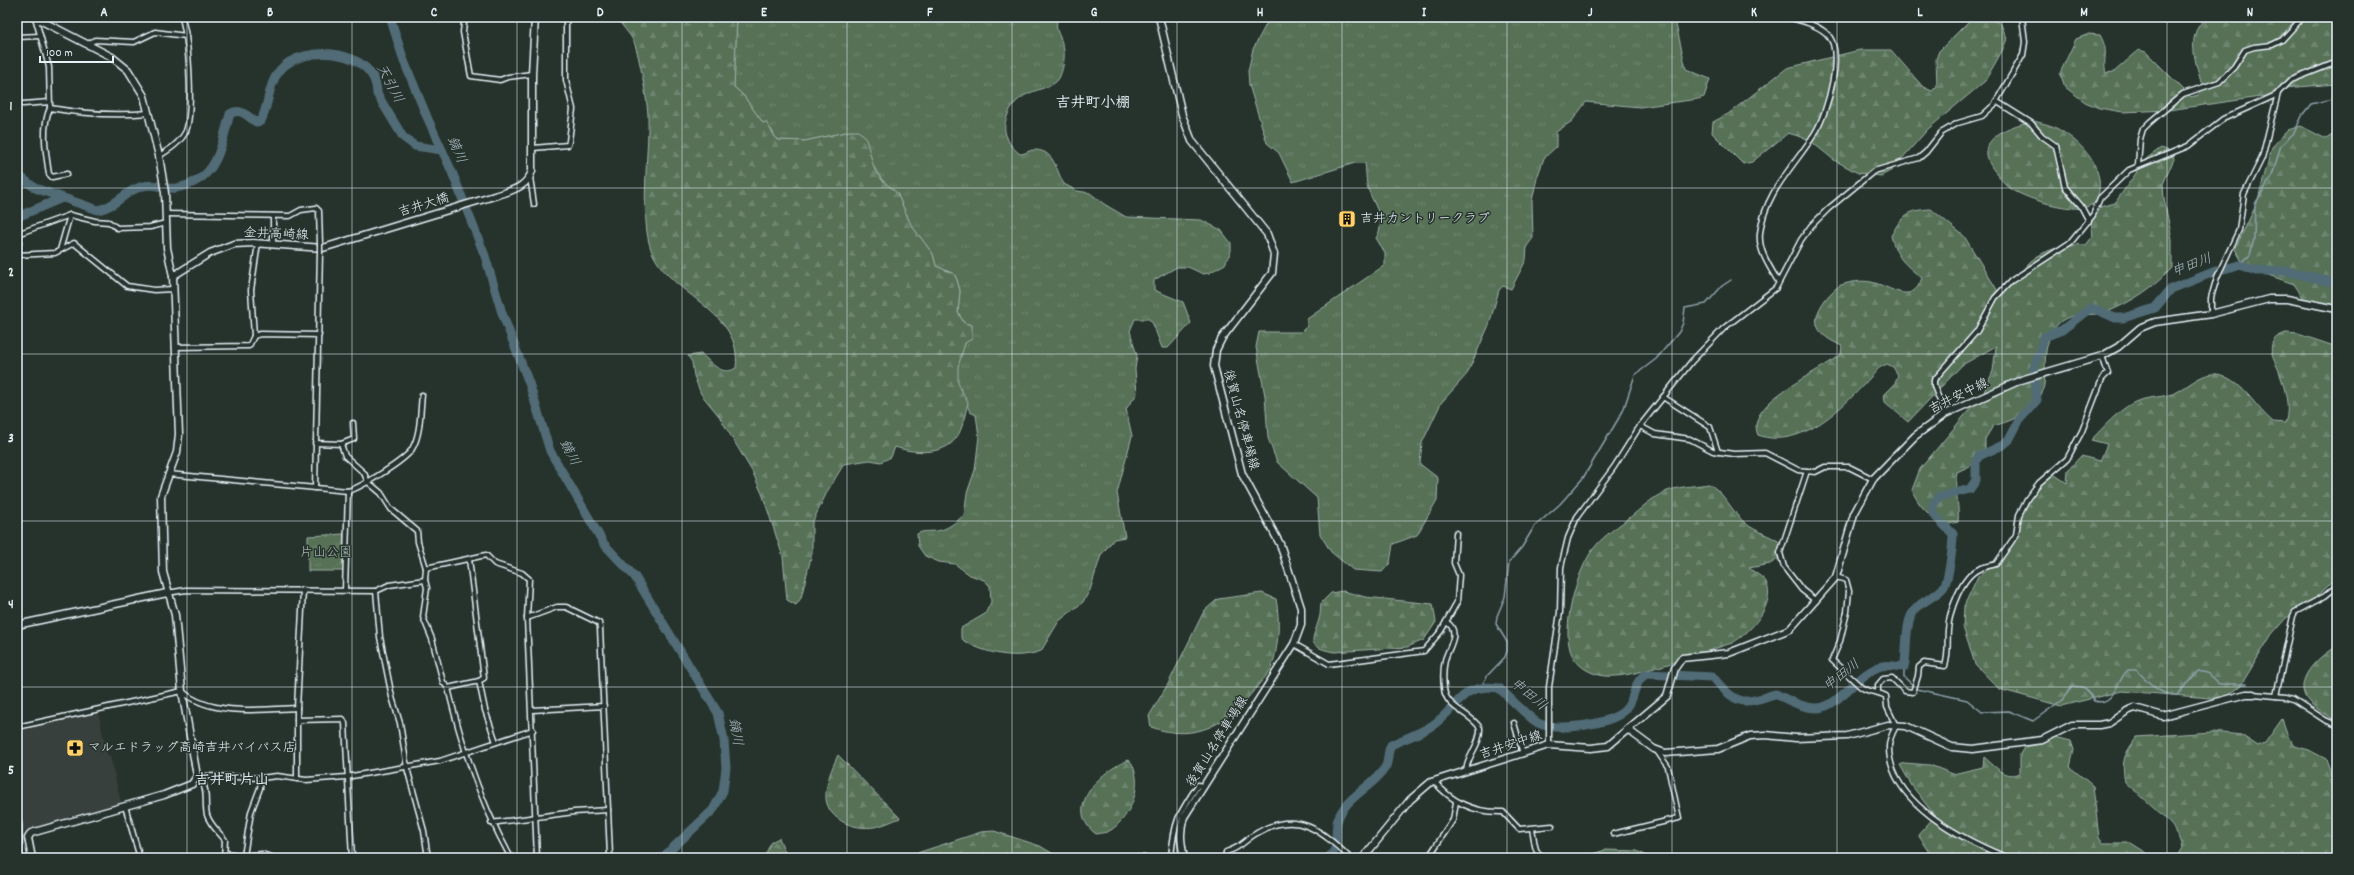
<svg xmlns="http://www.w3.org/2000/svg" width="2354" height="875" font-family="Dekko,'Klee One',sans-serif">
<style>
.built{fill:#393f3d}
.grass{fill:url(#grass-tufts);stroke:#9fb1a8}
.forest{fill:url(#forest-firs);stroke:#9fb1a8}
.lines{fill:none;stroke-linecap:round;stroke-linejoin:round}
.stream{stroke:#8da1aa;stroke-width:1.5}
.river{stroke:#516c76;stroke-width:9}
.street-casing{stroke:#e8f1f8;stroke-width:7}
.secondary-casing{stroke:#e8f1f8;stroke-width:9}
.highway-casing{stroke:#e8f1f8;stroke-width:11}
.street{stroke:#26332d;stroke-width:4}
.secondary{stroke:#26332d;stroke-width:6}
.highway{stroke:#26332d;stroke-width:8}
.street-bridge-casing{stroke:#e8f1f8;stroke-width:7;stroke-linecap:butt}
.street-bridge{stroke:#26332d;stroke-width:4}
.grid{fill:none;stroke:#e8f1f8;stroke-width:1;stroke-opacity:0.55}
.labels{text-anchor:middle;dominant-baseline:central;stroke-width:3;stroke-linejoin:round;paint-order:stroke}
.street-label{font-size:13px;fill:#e8f1f8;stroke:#26332d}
.poi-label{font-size:13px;fill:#e8f1f8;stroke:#26332d;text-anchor:start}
.park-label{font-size:13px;fill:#aebeb8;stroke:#26332d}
.water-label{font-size:14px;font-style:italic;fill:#acbcc4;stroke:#26332d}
.quarter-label{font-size:15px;font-weight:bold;fill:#e8f1f8;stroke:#26332d}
.neatline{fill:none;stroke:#e8f1f8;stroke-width:1.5}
.grid-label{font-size:13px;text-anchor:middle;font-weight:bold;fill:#e8f1f8}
</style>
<defs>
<pattern id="grass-tufts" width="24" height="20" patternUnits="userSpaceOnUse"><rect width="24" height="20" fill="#567157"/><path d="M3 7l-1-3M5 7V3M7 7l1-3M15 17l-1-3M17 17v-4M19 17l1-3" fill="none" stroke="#6e8670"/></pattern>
<pattern id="forest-firs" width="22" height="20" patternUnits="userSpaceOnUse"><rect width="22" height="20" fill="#567157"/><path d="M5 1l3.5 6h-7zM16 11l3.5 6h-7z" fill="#6e8670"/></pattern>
</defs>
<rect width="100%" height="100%" fill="#26332d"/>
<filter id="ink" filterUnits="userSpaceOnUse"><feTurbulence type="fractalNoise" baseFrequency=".025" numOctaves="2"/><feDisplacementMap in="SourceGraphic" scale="8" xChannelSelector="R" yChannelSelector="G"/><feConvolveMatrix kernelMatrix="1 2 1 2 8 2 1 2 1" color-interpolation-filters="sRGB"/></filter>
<g filter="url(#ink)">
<polygon class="built" points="98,711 107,755 110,756 121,803 76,817 70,816 47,826 31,828 23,833 17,773 17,729"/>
<g class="grass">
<path d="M 737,17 L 1058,17 C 1054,30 1059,32 1062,43 C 1066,52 1064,67 1060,76 C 1054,93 1020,85 1008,114 C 1006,120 1004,125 1005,131 C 1007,141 1012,148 1020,154 C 1026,154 1030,149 1036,150 C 1055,151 1056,171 1064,184 L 1077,191 L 1090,193 L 1104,204 L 1126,217 L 1201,220 L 1221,230 L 1231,243 L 1231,251 L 1225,264 L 1209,273 L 1203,274 L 1188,267 L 1177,267 L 1154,280 L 1154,290 L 1183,302 L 1191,323 L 1168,348 L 1162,348 L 1153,324 L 1149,319 L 1135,319 L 1130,331 L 1137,356 L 1135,369 L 1137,394 L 1126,409 L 1132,436 L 1117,493 L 1125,537 L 1114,539 L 1101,555 L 1090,590 L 1083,602 L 1059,621 L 1041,651 C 1017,660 986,654 964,641 L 961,637 L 961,628 L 985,614 L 991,602 L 990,586 L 984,580 L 970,575 L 955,564 L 939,562 L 925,556 L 918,546 L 917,534 C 924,530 929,532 936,531 C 947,530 956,522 964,515 L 967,493 L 975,470 L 979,436 L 976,415 L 970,412 C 967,403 961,395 958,386 C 953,367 965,342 969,324 L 964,323 L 958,312 L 960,291 L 957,280 L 954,274 L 936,266 L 933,254 L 911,225 L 897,193 L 882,180 L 872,164 L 870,154 L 851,131 L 805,141 L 777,140 L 771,129 L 763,123 L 743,95 L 734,87 Z"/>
<path d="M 1270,17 L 1665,17 L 1675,20 L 1686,69 L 1710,79 L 1704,97 L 1698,99 L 1640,107 L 1586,102 L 1572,121 L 1556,132 L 1556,147 L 1544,158 L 1537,178 L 1532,201 L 1533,238 L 1527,246 L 1526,260 L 1511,289 L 1503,286 L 1499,290 L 1489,325 L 1467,374 L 1441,403 L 1422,443 L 1420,464 L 1438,478 L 1437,500 L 1417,535 L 1393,544 L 1390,563 L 1382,572 L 1353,570 L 1331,552 L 1320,534 L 1317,498 L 1277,462 L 1268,438 L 1265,396 L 1256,347 L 1259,332 L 1301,332 L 1307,326 L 1307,319 L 1385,265 L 1385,253 L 1376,238 C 1388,219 1372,204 1367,185 C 1366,178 1366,171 1365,163 L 1355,163 L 1293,182 L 1279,153 L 1267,143 L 1249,85 L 1248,71 L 1253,49 Z"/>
<polygon points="344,534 344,571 308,571 308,536"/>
</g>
<g class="forest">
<path d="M 617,17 L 737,17 L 734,87 L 743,95 L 763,123 L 766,122 L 777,140 L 805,141 L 850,131 L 858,131 L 865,136 L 875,171 L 882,180 L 897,193 L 911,225 L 933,254 L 936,266 L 954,274 L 957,280 L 960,291 L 958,312 L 964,323 L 972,325 L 972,339 L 965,343 L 958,367 L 958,383 L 968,403 C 965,413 963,430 956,438 C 944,456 912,453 895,447 L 891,457 L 881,462 L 870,460 L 844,464 L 828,490 L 812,523 L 812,553 L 801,598 L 796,605 L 787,600 L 783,557 L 763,496 L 753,473 L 719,416 L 701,394 L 694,376 L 692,362 L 688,356 L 701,354 C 712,363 722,377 736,368 C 743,310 671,297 652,252 C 639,221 649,153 648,117 C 648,103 639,54 634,42 C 630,33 621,26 617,17 Z"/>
<polygon points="1986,17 2001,24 2007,39 2002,51 1985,81 1928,129 1892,170 1881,176 1858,173 1834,160 1808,139 1788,133 1752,162 1743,164 1712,133 1713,122 1728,114 1787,68 1860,50 1891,50 1923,87 1932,91 1937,86 1936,59 1939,51 1970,20"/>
<path d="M 2210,17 L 2337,17 L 2337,84 L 2284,88 L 2267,96 L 2169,110 L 2123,112 L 2099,108 L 2085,102 L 2065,87 L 2060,73 L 2076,39 L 2089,34 L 2100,35 C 2110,53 2102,57 2106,73 L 2114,72 L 2139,50 L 2146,52 L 2191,97 L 2198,95 L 2203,89 C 2197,66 2182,30 2210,17 Z"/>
<path d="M 2034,121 C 2040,123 2048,124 2054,127 C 2081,140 2111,172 2095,203 C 2091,205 2087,207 2083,208 C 2065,210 2025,199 2010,188 C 2005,185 2001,179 1997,174 C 1969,142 2005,126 2034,121 Z"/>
<polygon points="2301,126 2326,139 2337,132 2337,306 2304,299 2294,284 2245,267 2235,249 2257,203 2272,147 2288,130"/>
<path d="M 2161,148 L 2172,152 L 2174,159 L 2163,184 L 2164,199 L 2172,239 L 2172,268 C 2154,287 2132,302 2107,312 C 2092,317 2070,311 2058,324 C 2052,330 2049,338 2047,346 C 2044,359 2046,372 2044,385 C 2040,410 2015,420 1993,426 L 1985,439 L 1985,449 L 1975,454 L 1974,464 L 1957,472 C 1953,487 1960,505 1958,522 L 1944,525 C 1929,515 1919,507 1912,490 L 1920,469 L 1984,392 L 1993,371 L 1996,346 L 1962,365 L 1908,422 L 1885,402 L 1884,395 L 1894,385 L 1898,375 L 1893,367 L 1887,364 L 1879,368 C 1851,399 1805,452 1758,435 C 1743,402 1823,371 1841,354 L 1842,346 C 1818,335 1808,324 1825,300 C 1829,295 1835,288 1841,285 C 1850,282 1861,280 1871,282 C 1891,286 1912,307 1922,278 C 1904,264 1897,258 1891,236 C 1902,215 1908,210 1931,209 L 1964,236 L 1999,293 C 2011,289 2018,274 2027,265 C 2040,250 2068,243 2086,245 L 2093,236 L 2091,220 L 2100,207 L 2115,203 L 2146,159 Z"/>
<path d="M 2286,333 L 2298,334 L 2337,347 L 2337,577 L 2308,606 L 2286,618 L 2272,634 L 2241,685 L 2223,699 L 2122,691 L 2061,706 L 1999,689 L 1975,664 L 1963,627 L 1964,606 L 1978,576 L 1997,564 L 2016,535 L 2019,515 L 2027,499 L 2047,475 L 2055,475 L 2067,483 L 2068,470 L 2081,456 L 2100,461 L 2107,444 L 2091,440 C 2104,427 2118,410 2135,402 C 2148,396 2165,398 2177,392 C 2192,384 2206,368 2224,376 C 2245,385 2256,408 2273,422 L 2285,423 C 2291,406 2284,387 2279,371 C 2276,363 2269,354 2272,344 C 2273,338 2280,335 2286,333 Z"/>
<path d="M 1709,484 C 1725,493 1731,511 1745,523 C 1756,532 1770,535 1781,543 L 1783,550 L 1781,557 L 1770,564 L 1749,568 C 1754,572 1763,577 1766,582 C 1777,604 1749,634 1732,643 C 1703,652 1633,679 1606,676 C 1592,675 1578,667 1572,655 C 1560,630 1577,569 1594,548 C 1605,534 1619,526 1633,515 C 1645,505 1655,495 1670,490 C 1682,486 1697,486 1709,484 Z"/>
<path d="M 1343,591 L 1365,597 L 1433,604 L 1436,622 L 1424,640 L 1407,647 L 1334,652 C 1303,646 1314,639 1319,619 C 1321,614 1320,608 1321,603 L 1331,593 Z"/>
<path d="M 1262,593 L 1276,599 C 1280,620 1279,645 1272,666 C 1270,673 1261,681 1256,688 C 1228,724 1196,743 1151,727 L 1149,716 L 1168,684 L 1204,611 L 1218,599 Z"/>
<path d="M 2337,646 L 2337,721 C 2327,715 2317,710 2309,702 C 2290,681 2320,655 2337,646 Z"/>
<path d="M 2282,719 L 2288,736 L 2295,746 L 2309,750 L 2326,759 L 2330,770 L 2332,791 L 2337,795 L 2337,858 L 1934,858 L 1918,835 L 1935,816 L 1912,786 L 1900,765 L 1905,763 L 1930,765 L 1953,774 L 1983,767 L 1984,757 C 1994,765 2005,780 2020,773 L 2020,754 L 2025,746 C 2036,745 2045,744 2055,737 L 2071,741 L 2074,750 L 2070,767 L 2093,786 L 2099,838 L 2103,843 L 2131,843 L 2150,855 L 2167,857 L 2178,856 L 2183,848 C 2179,824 2143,799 2125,782 C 2121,760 2124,755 2137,737 L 2213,732 L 2241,735 L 2258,746 L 2265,743 Z"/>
<path d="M 838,755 L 900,818 C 892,821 882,826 874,827 C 855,830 829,821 826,799 C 825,784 832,768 838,755 Z"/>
<path d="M 1129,760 C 1146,781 1131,817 1111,830 C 1107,833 1100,833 1096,834 C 1062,808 1101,770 1129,760 Z"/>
<polygon points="994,831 1040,846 1055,855 1056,858 902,858 981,832"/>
<polygon points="779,838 785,852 785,858 764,858 771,842"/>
<polygon points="1605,850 1637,851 1651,858 1581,858"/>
</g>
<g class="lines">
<g class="stream">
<polyline points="2239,265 2250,255 2254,239 2255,204 2272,176 2281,145 2294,133 2303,114 2311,104 2337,98"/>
<path d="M 1904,667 L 1904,677 L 1917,689 L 1967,700 L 1982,712 L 2009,711 L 2033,721 L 2062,700 L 2072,687 C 2086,685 2087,689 2094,701 C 2115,707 2117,679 2128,670 L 2136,670 C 2150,682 2157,695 2177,695 L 2198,671 L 2207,673 L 2219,684 L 2246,684"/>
<polyline points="1480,689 1487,676 1505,657 1507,651 1507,642 1496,624 1497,616 1505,597 1509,562 1522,547 1534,527 1560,504 1583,478 1623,411 1635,375 1656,359 1679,332 1683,323 1685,308 1706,304 1722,286 1731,280"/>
</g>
<g class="river">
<polyline points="390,17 404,61 427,117 452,172 485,256 502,313 529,383 550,451 604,544 635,577 718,713 724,740 726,768 723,791 713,810 662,858"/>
<path d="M 17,174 L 35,188 L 98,210 C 117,206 124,192 140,187 C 156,182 163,190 176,188 C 219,180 220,147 230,114 C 240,107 247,116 256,122 L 261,121 C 269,105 268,84 280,70 C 303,43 377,48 377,94 L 403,137 L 415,146 L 442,150"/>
<polyline points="17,217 62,198"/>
<path d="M 1327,858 C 1342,849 1333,833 1338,819 C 1346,796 1375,786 1386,766 C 1389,759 1387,752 1391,745 C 1405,738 1420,734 1433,725 C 1459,707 1460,683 1499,688 C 1507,695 1531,720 1538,723 C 1556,732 1611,725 1625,710 C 1636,699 1632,683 1646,674 L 1713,677 C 1720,686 1733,701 1745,701 C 1754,702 1767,696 1776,694 C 1788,700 1803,708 1816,708 C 1838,709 1858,672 1882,666 C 1888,664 1897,667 1904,667 C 1908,651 1904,632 1911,616 C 1918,601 1934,599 1943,588 C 1949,581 1953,544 1953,534 L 1933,514 L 1933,504 L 1939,497 L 1970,489 L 1976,480 L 1976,461 L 1979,456 L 2003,445 L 2009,440 L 2020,419 L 2037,400 L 2034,369 L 2044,337 L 2062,330 L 2089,309 L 2095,309 L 2115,318 L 2123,318 L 2155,308 L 2171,289 L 2216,271 L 2239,265 L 2257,271 L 2286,271 L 2337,283"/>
</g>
<defs>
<g id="street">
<path d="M 35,17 L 49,67 L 50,108 C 84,114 115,116 149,113"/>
<polyline points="464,23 463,32 471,76 500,80 508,77 532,74"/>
<polyline points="17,37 40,36"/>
<polyline points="88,44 95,40 134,42 155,32 186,36 182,17"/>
<polyline points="1996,101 2031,123 2042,136 2056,146 2065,187 2081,206 2089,221"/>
<polyline points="23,104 50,102"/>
<path d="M 50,108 C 41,128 46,154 49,174 L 52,177 L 67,174"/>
<polyline points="533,148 568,145 569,141 573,109 566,80 566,17"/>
<path d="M 159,156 C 170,149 180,143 186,131 C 193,112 189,57 186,36"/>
<polyline points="2138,165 2140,139 2143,129 2150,122 2183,94 2219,82 2234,67 2245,50 2254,47 2272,45 2282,40 2303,17"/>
<polyline points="530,177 534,204"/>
<polyline points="166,214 290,216 301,210 316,208 319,211 320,244"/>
<polyline points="17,234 70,215 95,221 109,222 117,228 150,227 166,223"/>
<polyline points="273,244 273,216"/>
<polyline points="60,250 70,215"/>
<polyline points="17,255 55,253 74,243 127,286 154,290 173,289"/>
<polyline points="17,260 20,233"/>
<path d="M 1779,283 C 1770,267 1758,251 1760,233 C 1765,191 1795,166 1815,133 C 1827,114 1846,49 1826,33 C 1816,24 1799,20 1787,17"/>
<polyline points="2211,314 2211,298 2217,277 2239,230 2244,194 2262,158 2278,93"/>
<polyline points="254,336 251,290 258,243"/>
<polyline points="175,347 249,346 254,336 260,334 319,335"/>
<polyline points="1663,397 1710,427 1718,452"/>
<polyline points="1945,414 1934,386 1934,380 1977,331 1995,298 2011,281 2071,242 2093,215 2100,198 2129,170 2188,146 2223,119 2276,95 2289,81 2337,62"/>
<path d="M 353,423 L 354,439 L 341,444 L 345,456 L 364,473 L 368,482 L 381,493 L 391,509 L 417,531 L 418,542 L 426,568 L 425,580 L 427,588 L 423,617 L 432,639 L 443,682 L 448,688 C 462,747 481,804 511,858"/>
<polyline points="1640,426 1655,434 1690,439 1713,451 1734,454 1765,453 1798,470 1815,472 1825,467 1849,467 1873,479"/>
<polyline points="315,443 341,444"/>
<polyline points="1807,471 1780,553 1784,567 1802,590 1816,601"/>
<path d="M 168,474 L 348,491 C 360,488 406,460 412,449 C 421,434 420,412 422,395"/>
<polyline points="315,488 320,251"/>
<polyline points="469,559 484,678 479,681 485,710 496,742"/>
<polyline points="426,568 486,555 495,564 522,573 529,579 527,618 537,858"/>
<path d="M 1836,577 L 1846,580 L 1849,591 L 1847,612 L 1840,641 L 1832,660 L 1861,687 C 1869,693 1877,691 1886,696 L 1887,707 L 1896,726 C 1893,732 1889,739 1889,746 C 1888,803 1964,840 2008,858"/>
<polyline points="345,590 348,491"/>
<polyline points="376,591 380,637 392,697 400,723 407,768 424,831 428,858"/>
<polyline points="167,593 186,590 376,591 389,585 425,580"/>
<polyline points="527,618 557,607 566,607 599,623 600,628 610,855 607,858"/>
<path d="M 1446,622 C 1462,631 1448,648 1445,660 C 1443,669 1443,679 1444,688 C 1445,708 1471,713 1480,728 C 1481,744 1467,756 1466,771"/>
<polyline points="1294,644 1329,664 1424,651 1441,631 1457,602 1459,575 1454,563 1456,533"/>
<polyline points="448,688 479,681"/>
<path d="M 1878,691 L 1878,685 L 1883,679 L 1892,678 L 1905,691 L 1913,692 L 1918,676 L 1919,667 L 1924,663 L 1945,666 C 1949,654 1947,643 1948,630 C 1949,612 1961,577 1979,569 C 1984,566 1991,566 1996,564 L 2016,535 L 2019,515 L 2027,499 L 2039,483 L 2067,459 L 2082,431 L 2102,379 L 2108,373 L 2102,356"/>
<polyline points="2254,694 2286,697 2293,699 2325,720 2337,725"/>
<polyline points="2276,696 2293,616 2295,612 2325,596 2337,586"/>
<polyline points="532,710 604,706"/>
<polyline points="297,720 343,719 345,723 352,858"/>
<polyline points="1514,723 1523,754"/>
<path d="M 17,727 L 182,691 C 209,716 262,710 297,708"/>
<polyline points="1549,745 1549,687 1560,612 1561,567 1568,538 1577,517 1614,467 1640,426 1692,361 1724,328 1776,288 1801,240 1811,226 1828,209 1874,171 1919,158 1926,152 1941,133 1958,123 1982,116 1994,105 2023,55 2025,42 2022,17"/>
<path d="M 200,779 C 209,790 204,802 207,815 C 210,825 219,832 225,840 L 224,858"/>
<polyline points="201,779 207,776 261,778 277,776 306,780 346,777 440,761 533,730"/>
<polyline points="297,779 297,708 303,590"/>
<path d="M 1434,781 C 1452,803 1475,813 1503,812 L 1519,829 L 1552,826"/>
<polyline points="125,806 140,858"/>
<polyline points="491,823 574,812 608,810"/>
<path d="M 1532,829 C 1535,840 1533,852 1543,858"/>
<polyline points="1613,834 1679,818 1668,767 1657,751"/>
<polyline points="226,853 244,856 251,812 260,788 261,778"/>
<polyline points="244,856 262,854 274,858"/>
<polyline points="1127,858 1144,858"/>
<path d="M 1171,858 C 1174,821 1178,815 1198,785 L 1204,786"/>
<path d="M 1225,858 L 1226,852 C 1243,847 1244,840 1257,833 C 1297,809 1322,831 1350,858"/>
<polyline points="1428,858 1453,820 1456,802"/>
</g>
<g id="secondary">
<path d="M 1159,17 L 1182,115 L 1192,141 L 1267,234 L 1274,254 L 1272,273 L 1222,338 L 1216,350 L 1214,366 L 1242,474 L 1280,544 L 1301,608 L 1301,625 L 1294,644 L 1184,817 C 1179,831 1181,843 1184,858"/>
<path d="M 173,276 L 210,253 L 234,244 L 253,243 L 323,248 L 504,193 C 517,189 528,184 532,171 L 532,74 L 535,17"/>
<polyline points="17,625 167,593"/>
<polyline points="1627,729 1654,749 1665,753 1718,749 1750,736 1766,735 1796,738 1847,736 1888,725 1906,726 1952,747 1973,749 2042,740 2072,725 2099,725 2109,723 2127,711 2135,708 2163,716 2246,694 2254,694"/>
<polyline points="32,858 28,838 31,833 164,795 192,784 197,776 182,691 175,615 163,572 161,496 177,452 179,434 173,276 167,248 165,193 159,156 144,96 128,70 112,57 34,17"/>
<polyline points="1363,858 1410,800 1431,782 1549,745 1591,748 1608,746 1667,696 1675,668 1682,658 1729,653 1790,629 1836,577 1854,514 1873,479 1915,436 1945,414 2021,380 2102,356 2118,347 2140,328 2155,322 2211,314 2269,299 2287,299 2337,309"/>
</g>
<polyline id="highway" points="17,823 18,858"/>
</defs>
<use href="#street" class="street-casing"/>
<use href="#secondary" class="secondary-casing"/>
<use href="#highway" class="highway-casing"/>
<use href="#street" class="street"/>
<use href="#secondary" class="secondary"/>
<use href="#highway" class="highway"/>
<defs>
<polyline id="street-bridge" points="320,244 320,251"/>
</defs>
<use href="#street-bridge" class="street-bridge-casing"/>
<use href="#street-bridge" class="street-bridge"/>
</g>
</g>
<path class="grid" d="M 187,17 L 187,858M 352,17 L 352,858M 517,17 L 517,858M 682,17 L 682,858M 847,17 L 847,858M 1012,17 L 1012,858M 1177,17 L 1177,858M 1342,17 L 1342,858M 1507,17 L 1507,858M 1672,17 L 1672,858M 1837,17 L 1837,858M 2002,17 L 2002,858M 2167,17 L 2167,858M 17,188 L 2337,188M 17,354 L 2337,354M 17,521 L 2337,521M 17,687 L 2337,687"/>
<defs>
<symbol id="building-square" viewBox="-11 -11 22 22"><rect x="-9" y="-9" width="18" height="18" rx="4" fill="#ffd166" stroke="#26332d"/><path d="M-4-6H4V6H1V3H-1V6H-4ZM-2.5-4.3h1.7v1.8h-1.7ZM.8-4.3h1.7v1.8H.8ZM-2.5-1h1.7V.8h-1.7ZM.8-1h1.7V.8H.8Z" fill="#111"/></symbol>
<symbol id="pharmacy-square" viewBox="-11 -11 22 22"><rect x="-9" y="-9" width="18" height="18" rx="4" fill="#ffd166" stroke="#26332d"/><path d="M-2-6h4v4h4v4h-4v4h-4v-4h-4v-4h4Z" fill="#111"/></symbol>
</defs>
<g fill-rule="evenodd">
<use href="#building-square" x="1337" y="209" width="20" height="20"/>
<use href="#pharmacy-square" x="65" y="738" width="20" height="20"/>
</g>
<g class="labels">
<g class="street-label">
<text transform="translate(424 206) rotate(-17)">吉井大橋</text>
<text transform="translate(276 235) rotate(2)">金井高崎線</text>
<text transform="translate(1959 397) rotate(-26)">吉井安中線</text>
<text transform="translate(1240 420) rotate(75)">後賀山名停車場線</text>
<text transform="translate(1218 742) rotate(-58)">後賀山名停車場線</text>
<text transform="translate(1511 746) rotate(-18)">吉井安中線</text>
</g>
<g class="poi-label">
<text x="1360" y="219">吉井カントリークラブ</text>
<text x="88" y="748">マルエドラッグ高崎吉井バイパス店</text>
</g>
<g class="park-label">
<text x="326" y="553">片山公園</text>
</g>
<g class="water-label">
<text transform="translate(389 84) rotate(62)">天引川</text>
<text transform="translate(456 150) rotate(67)">鏑川</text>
<text transform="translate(2192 266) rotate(-21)">申田川</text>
<text transform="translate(569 453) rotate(63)">鏑川</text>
<text transform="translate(1842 676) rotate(-38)">申田川</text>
<text transform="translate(1528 695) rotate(40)">申田川</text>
<text transform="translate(735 732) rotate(81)">鏑川</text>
</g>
<g class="quarter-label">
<text x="1093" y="104">吉井町小棚</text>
<text x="232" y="781">吉井町片山</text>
</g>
</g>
<rect width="2354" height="875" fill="none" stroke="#26332d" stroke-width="44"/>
<path d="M40 56v6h73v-6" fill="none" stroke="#e8f1f8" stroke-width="2"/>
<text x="46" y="56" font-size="12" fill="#e8f1f8" stroke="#26332d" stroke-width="3" paint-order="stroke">100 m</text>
<rect x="22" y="22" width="2310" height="831" class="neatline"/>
<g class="grid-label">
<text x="104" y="16">A</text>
<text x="270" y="16">B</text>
<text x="434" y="16">C</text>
<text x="600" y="16">D</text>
<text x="764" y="16">E</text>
<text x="930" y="16">F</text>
<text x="1094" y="16">G</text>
<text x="1260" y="16">H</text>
<text x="1424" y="16">I</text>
<text x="1590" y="16">J</text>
<text x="1754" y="16">K</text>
<text x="1920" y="16">L</text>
<text x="2084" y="16">M</text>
<text x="2250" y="16">N</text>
<text x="11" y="110">1</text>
<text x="11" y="276">2</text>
<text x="11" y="442">3</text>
<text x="11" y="608">4</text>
<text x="11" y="774">5</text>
</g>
</svg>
